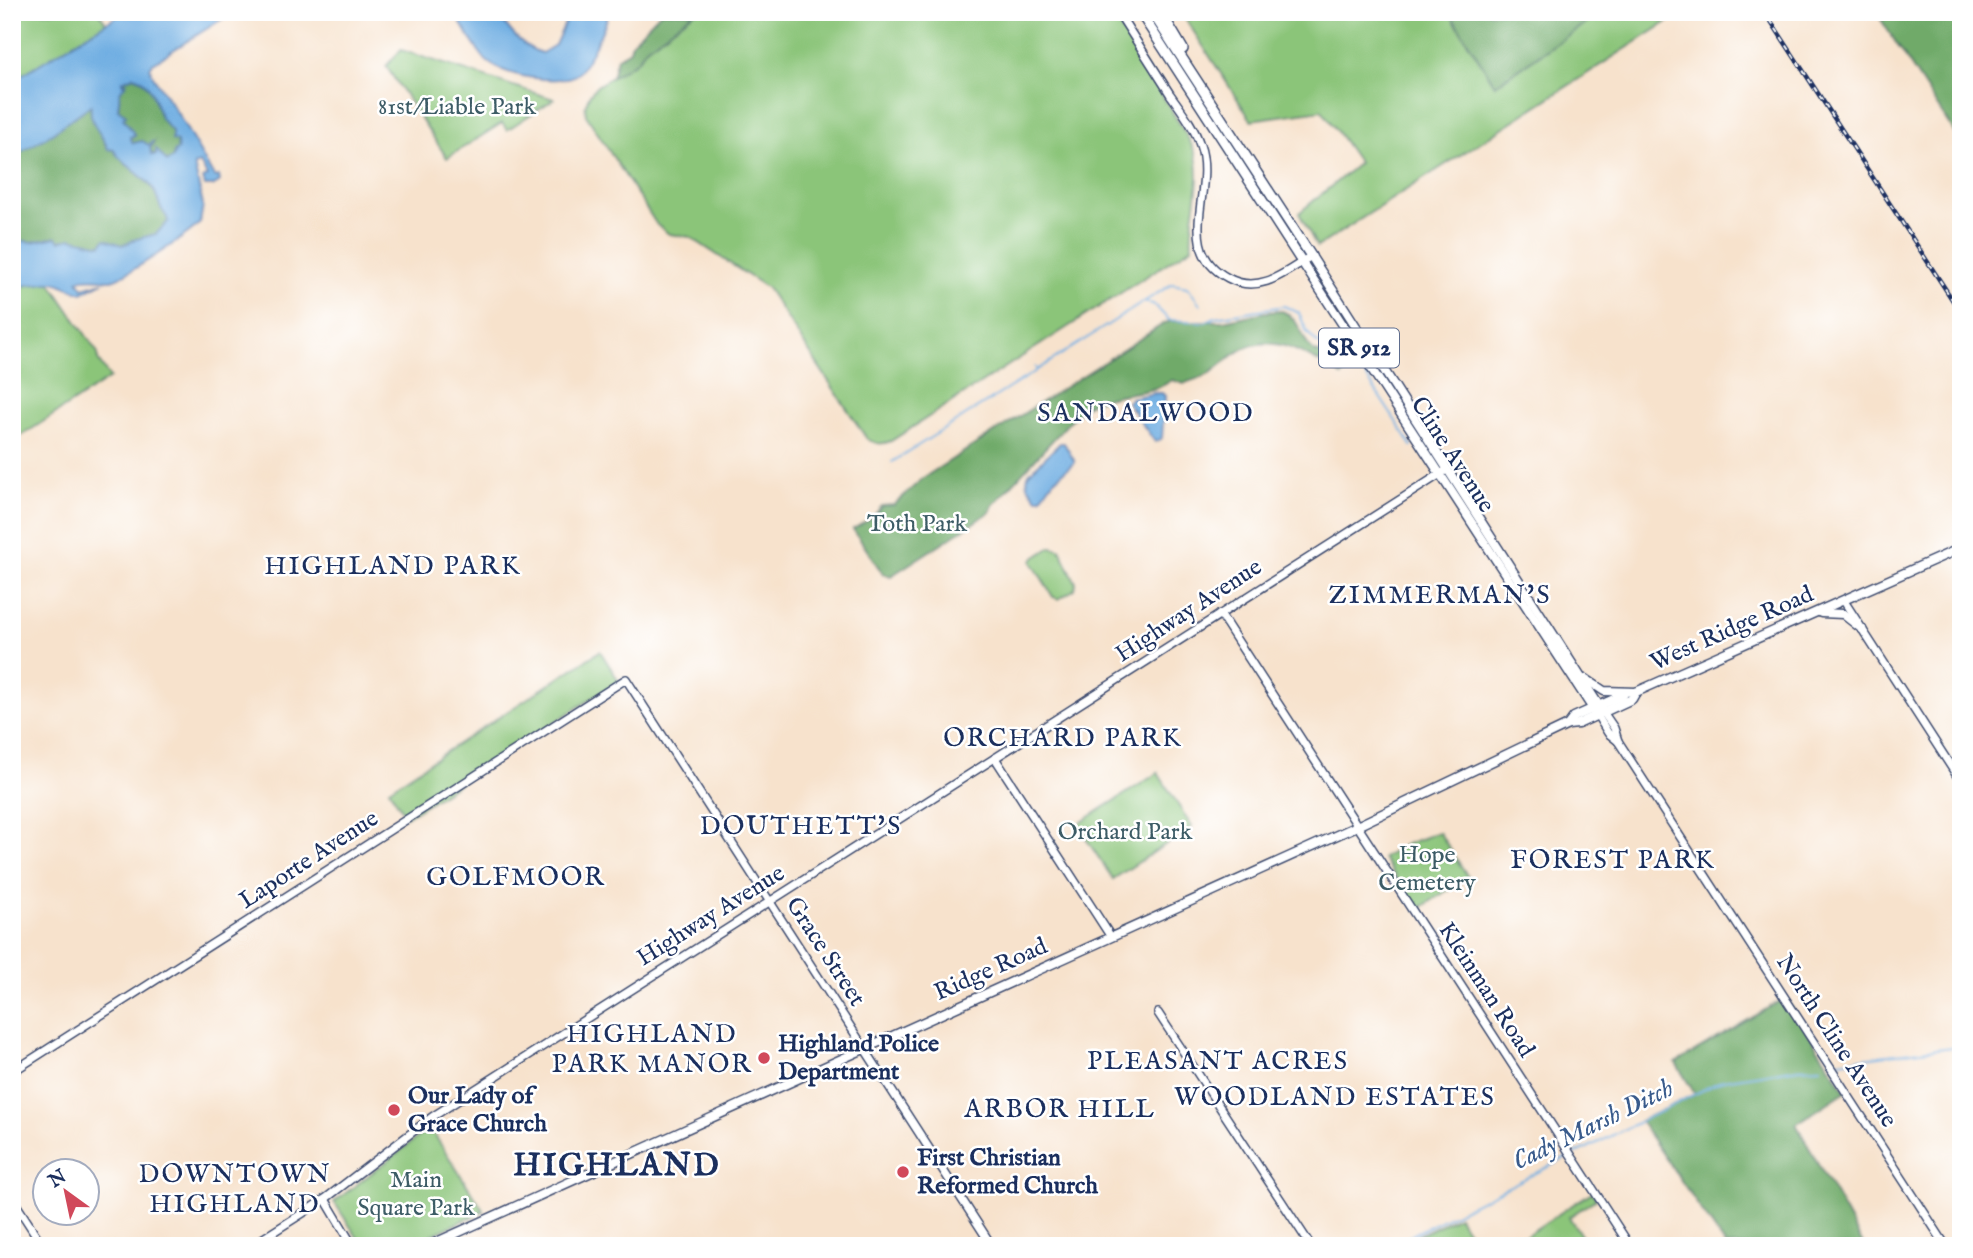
<svg xmlns="http://www.w3.org/2000/svg" width="1973" height="1258" font-family="'IM FELL English',serif">
<style>
.green{fill:#8bc579;stroke:#537a6c;stroke-width:2}
.forest{fill:#70aa69;stroke:#466c64;stroke-width:2}
.water{fill:#70aee2;stroke:#466ea0;stroke-width:2;fill-rule:evenodd}
.lines{fill:none;stroke-linecap:round;stroke-linejoin:round}
.stream{stroke:#70aee2;stroke-width:2}
.secondary-casing{stroke:#3c4a6e;stroke-width:10}
.primary-casing{stroke:#3c4a6e;stroke-width:11}
.highway-casing{stroke:#3c4a6e;stroke-width:12}
.secondary{stroke:#fff;stroke-width:7}
.primary{stroke:#fff;stroke-width:8}
.highway{stroke:#fff;stroke-width:9}
.rail-casing{stroke:#1b2f5e;stroke-width:4.5}
.rail{stroke:#fff;stroke-width:2;stroke-dasharray:5;stroke-linecap:butt}
.poi-dot{fill:#d1495b;stroke:#fff;stroke-width:2.5}
.labels{text-anchor:middle;dominant-baseline:central;stroke-width:5;stroke-linejoin:round;paint-order:stroke}
.shield{fill:#fff;stroke:#5f6d8e;stroke-width:2}
.shield-label{font-size:23px;font-weight:bold;fill:#1b2f5e}
.park-label{font-size:24px;fill:#3d5c66;stroke:#fff}
.street-label{font-size:24px;fill:#1b2f5e;stroke:#fff}
.poi-label{font-size:24px;font-weight:bold;fill:#1b2f5e;stroke:#fff;text-anchor:start}
.neighbourhood-label{font-size:26px;letter-spacing:2px;fill:#1b2f5e;stroke:#fff}
.water-label{font-size:26px;font-style:italic;fill:#395b8c;stroke:#fff}
.district-label{font-size:32px;font-weight:bold;letter-spacing:2px;fill:#1b2f5e;stroke:#fff}
</style>
<rect width="100%" height="100%" fill="#fff"/>
<filter id="ink" filterUnits="userSpaceOnUse"><feTurbulence type="fractalNoise" baseFrequency=".0143" numOctaves="2"/><feDisplacementMap in="SourceGraphic" scale="14" xChannelSelector="R" yChannelSelector="G"/><feConvolveMatrix kernelMatrix="1 2 1 2 8 2 1 2 1" color-interpolation-filters="sRGB"/></filter>
<filter id="wash" filterUnits="userSpaceOnUse"><feTurbulence type="fractalNoise" baseFrequency=".00686" numOctaves="4" result="noise"/><feDisplacementMap in="SourceGraphic" scale="28" xChannelSelector="R" yChannelSelector="G"/><feGaussianBlur stdDeviation="1.57" result="paint"/><feColorMatrix in="noise" values="0 0 0 0 0 0 0 0 0 0 0 0 0 0 0 0 0 1.4 0 .05"/><feComposite in="paint" operator="in"/></filter>
<g filter="url(#wash)">
<rect width="100%" height="100%" fill="#f7e2cc"/>
<g class="green">
<polygon points="12,12 99,12 106,23 12,81"/>
<path d="M 695,12 L 1110,12 C 1132,46 1153,79 1173,113 C 1181,127 1192,141 1196,156 C 1203,186 1189,217 1192,247 L 891,441 C 881,445 876,444 867,439 L 767,288 L 690,237 L 669,234 L 657,225 L 586,115 L 585,106 L 590,94 L 597,86 L 637,61 L 646,48 Z"/>
<polygon points="1181,12 1449,12 1495,85 1602,12 1683,12 1317,247 1299,213 1359,163 1322,110 1251,120"/>
<polygon points="401,50 554,99 507,130 502,123 447,158 386,66"/>
<polygon points="50,282 98,353 98,360 110,378 12,442 12,287"/>
<polygon points="1051,547 1060,549 1076,583 1075,589 1059,599 1053,597 1032,562 1033,559"/>
<polygon points="600,651 619,681 406,817 389,789"/>
<polygon points="1158,773 1192,827 1113,879 1077,825"/>
<polygon points="1439,832 1468,877 1417,910 1383,858 1404,845"/>
<polygon points="430,1128 484,1211 408,1246 363,1246 334,1202"/>
<polygon points="1592,1192 1596,1199 1569,1217 1588,1246 1510,1246"/>
<polygon points="1458,1216 1477,1246 1397,1246"/>
</g>
<g class="forest">
<polygon points="661,12 695,12 646,48 637,61 612,77 617,58 630,50 632,42"/>
<polygon points="1449,12 1602,12 1495,85"/>
<polygon points="1876,12 1961,12 1961,132 1956,135"/>
<path d="M 133,76 C 156,81 156,117 172,130 L 172,140 L 177,141 L 178,150 L 173,154 L 173,158 L 166,162 L 157,153 L 152,155 L 150,149 L 154,142 L 149,145 L 142,141 L 133,143 L 130,137 L 135,136 L 123,118 L 126,115 L 118,109 L 120,92 L 123,85 L 122,81 Z"/>
<path d="M 91,105 L 91,116 L 107,147 L 114,149 C 118,161 143,175 152,188 C 157,194 158,202 161,208 C 165,214 168,216 168,222 L 156,234 L 128,243 L 122,245 L 105,239 L 101,245 L 84,241 L 60,241 L 56,237 L 32,242 L 15,240 L 12,243 L 12,157 L 22,149 L 45,138 Z"/>
<path d="M 1282,311 C 1312,323 1297,372 1345,346 L 1357,363 L 1342,376 C 1313,359 1279,333 1245,348 C 1232,354 1221,366 1209,374 C 1202,379 1192,379 1184,384 L 1172,380 C 1150,397 1109,390 1082,408 L 993,505 L 990,512 L 891,576 L 883,574 L 853,529 L 872,518 L 882,506 L 894,505 L 923,478 L 1165,323 L 1171,321 L 1223,321 L 1266,312 Z"/>
<polygon points="1785,998 1846,1091 1796,1124 1864,1246 1726,1246 1640,1121 1695,1094 1676,1063"/>
</g>
<g class="water">
<path d="M 124,12 L 233,12 L 153,63 L 150,68 L 153,76 L 178,114 L 213,175 L 215,177 L 219,176 L 220,181 L 213,186 L 205,186 L 203,179 L 207,176 L 200,163 L 194,165 L 203,205 L 200,223 C 189,234 122,280 110,280 C 99,279 90,277 78,280 L 83,288 L 103,282 L 82,293 L 55,282 L 12,287 L 12,243 L 15,240 L 32,242 L 56,237 L 60,241 L 71,238 L 101,245 L 105,239 L 122,245 L 128,243 L 133,240 L 156,234 L 168,222 C 168,216 164,214 161,208 C 158,202 157,193 152,187 C 143,175 118,161 114,150 L 108,149 C 102,133 88,123 91,105 L 45,138 L 12,157 L 12,81 ZM 133,76 C 151,79 155,104 161,118 C 163,122 169,127 172,131 L 172,140 L 177,142 L 178,150 L 175,151 L 173,158 L 167,162 L 156,149 L 156,155 L 152,155 L 150,149 L 153,141 L 149,145 L 142,141 L 133,143 L 130,137 L 135,135 L 123,118 L 126,115 L 118,109 L 120,92 L 127,82 L 123,84 L 122,81 Z"/>
<path d="M 455,12 L 498,12 C 507,29 523,48 542,53 L 555,45 L 570,12 L 609,12 C 606,25 586,66 577,74 C 560,87 496,75 484,58 C 473,44 463,29 455,12 Z"/>
<polygon points="1156,393 1162,393 1165,396 1162,438 1155,442 1127,402 1131,398"/>
<path d="M 1060,443 L 1064,443 L 1075,462 L 1053,481 L 1041,498 L 1037,498 C 1030,488 1024,485 1029,473 Z"/>
</g>
<g class="lines">
<g class="stream">
<polyline points="1143,302 1153,304 1169,320 1205,322 1215,317 1284,306 1299,313 1307,332 1316,342 1329,348 1345,344 1412,446"/>
<polyline points="1035,367 1037,370 1172,284 1187,287 1201,305"/>
<polyline points="892,462 1036,371"/>
<polyline points="1839,1061 1961,1046"/>
<polyline points="1575,1154 1723,1080 1799,1068 1821,1067"/>
<polyline points="1390,1246 1570,1156"/>
</g>
</g>
</g>
<g filter="url(#ink)">
<g class="lines">
<defs>
<g id="secondary">
<path d="M 1118,12 C 1135,39 1153,67 1170,94 C 1181,110 1194,126 1200,145 C 1216,190 1173,249 1228,278 C 1259,295 1286,272 1311,256"/>
<polyline points="1844,601 1961,782"/>
<polyline points="1220,614 1630,1246"/>
<polyline points="1603,712 1614,728 1618,741 1946,1246"/>
<polyline points="1597,715 1608,733 1618,741"/>
<polyline points="995,758 1111,937"/>
<polyline points="1158,1013 1311,1246"/>
<polyline points="12,1072 626,679 992,1246"/>
<polyline points="12,1198 43,1246"/>
<polyline points="325,1199 353,1246"/>
<polyline points="251,1246 325,1199 432,1117 1445,471"/>
</g>
<g id="primary">
<polyline points="1311,256 1603,712"/>
<polyline points="1302,262 1597,715"/>
<polyline points="1821,613 1843,614 1862,629"/>
<polyline points="1586,679 1604,691 1636,692 1961,548"/>
<polyline points="1568,725 1574,717 1623,695"/>
<polyline points="428,1246 1357,826 1568,725 1578,724 1632,699 1636,692"/>
</g>
<g id="highway">
<polyline points="1140,12 1302,262"/>
<polyline points="1152,12 1311,256"/>
<polyline points="1161,12 1183,49"/>
</g>
</defs>
<use href="#secondary" class="secondary-casing"/>
<use href="#primary" class="primary-casing"/>
<use href="#highway" class="highway-casing"/>
<use href="#secondary" class="secondary"/>
<use href="#primary" class="primary"/>
<use href="#highway" class="highway"/>
<defs>
<polyline id="rail" points="1765,12 1961,313"/>
</defs>
<use href="#rail" class="rail-casing"/>
<use href="#rail" class="rail"/>
</g>
</g>
<g class="poi-dot">
<circle cx="764" cy="1058" r="7"/>
<circle cx="394" cy="1110" r="7"/>
<circle cx="903" cy="1172" r="7"/>
</g>
<g class="labels">
<rect class="shield" x="1319" y="328.5" width="80" height="39" rx="5"/>
<g class="shield-label">
<text x="1359" y="348">SR 912</text>
</g>
<g class="park-label">
<text x="457" y="107">81st/Liable Park</text>
<text x="917" y="524">Toth Park</text>
<text x="1125" y="832">Orchard Park</text>
<text x="1427" y="855">Hope<tspan x="1427" dy="28">Cemetery</tspan></text>
<text x="416" y="1180">Main<tspan x="416" dy="28">Square Park</tspan></text>
</g>
<g class="street-label">
<text transform="translate(1452 455) rotate(57)">Cline Avenue</text>
<text transform="translate(1189 611) rotate(-33)">Highway Avenue</text>
<text transform="translate(1732 629) rotate(-24)">West Ridge Road</text>
<text transform="translate(309 860) rotate(-33)">Laporte Avenue</text>
<text transform="translate(711 916) rotate(-32)">Highway Avenue</text>
<text transform="translate(825 952) rotate(57)">Grace Street</text>
<text transform="translate(991 970) rotate(-24)">Ridge Road</text>
<text transform="translate(1486 990) rotate(57)">Kleinman Road</text>
<text transform="translate(1836 1041) rotate(57)">North Cline Avenue</text>
</g>
<g class="poi-label">
<text x="778" y="1044">Highland Police<tspan x="778" dy="28">Department</tspan></text>
<text x="408" y="1096">Our Lady of<tspan x="408" dy="28">Grace Church</tspan></text>
<text x="917" y="1158">First Christian<tspan x="917" dy="28">Reformed Church</tspan></text>
</g>
<g class="neighbourhood-label">
<text x="1146" y="413">SANDALWOOD</text>
<text x="393" y="566">HIGHLAND PARK</text>
<text x="1440" y="595">ZIMMERMAN'S</text>
<text x="1063" y="738">ORCHARD PARK</text>
<text x="801" y="826">DOUTHETT'S</text>
<text x="1613" y="860">FOREST PARK</text>
<text x="516" y="877">GOLFMOOR</text>
<text x="652" y="1034">HIGHLAND<tspan x="652" dy="30">PARK MANOR</tspan></text>
<text x="1218" y="1061">PLEASANT ACRES</text>
<text x="1335" y="1097">WOODLAND ESTATES</text>
<text x="1060" y="1109">ARBOR HILL</text>
<text x="235" y="1174">DOWNTOWN<tspan x="235" dy="30">HIGHLAND</tspan></text>
</g>
<g class="water-label">
<text transform="translate(1593 1125) rotate(-26)">Cady Marsh Ditch</text>
</g>
<g class="district-label">
<text x="617" y="1166">HIGHLAND</text>
</g>
</g>
<rect width="1973" height="1258" fill="none" stroke="#fff" stroke-width="42"/>
<g transform="translate(66 1192) rotate(327)"><circle r="33" fill="#ffffff" stroke="#a4acbf" stroke-width="2"/>
<path d="M0-5L12 26L0 18L-12 26Z" fill="#d1495b"/>
<text y="-10" font-size="19" font-weight="bold" text-anchor="middle" fill="#1b2f5e">N</text>
</g>
</svg>
